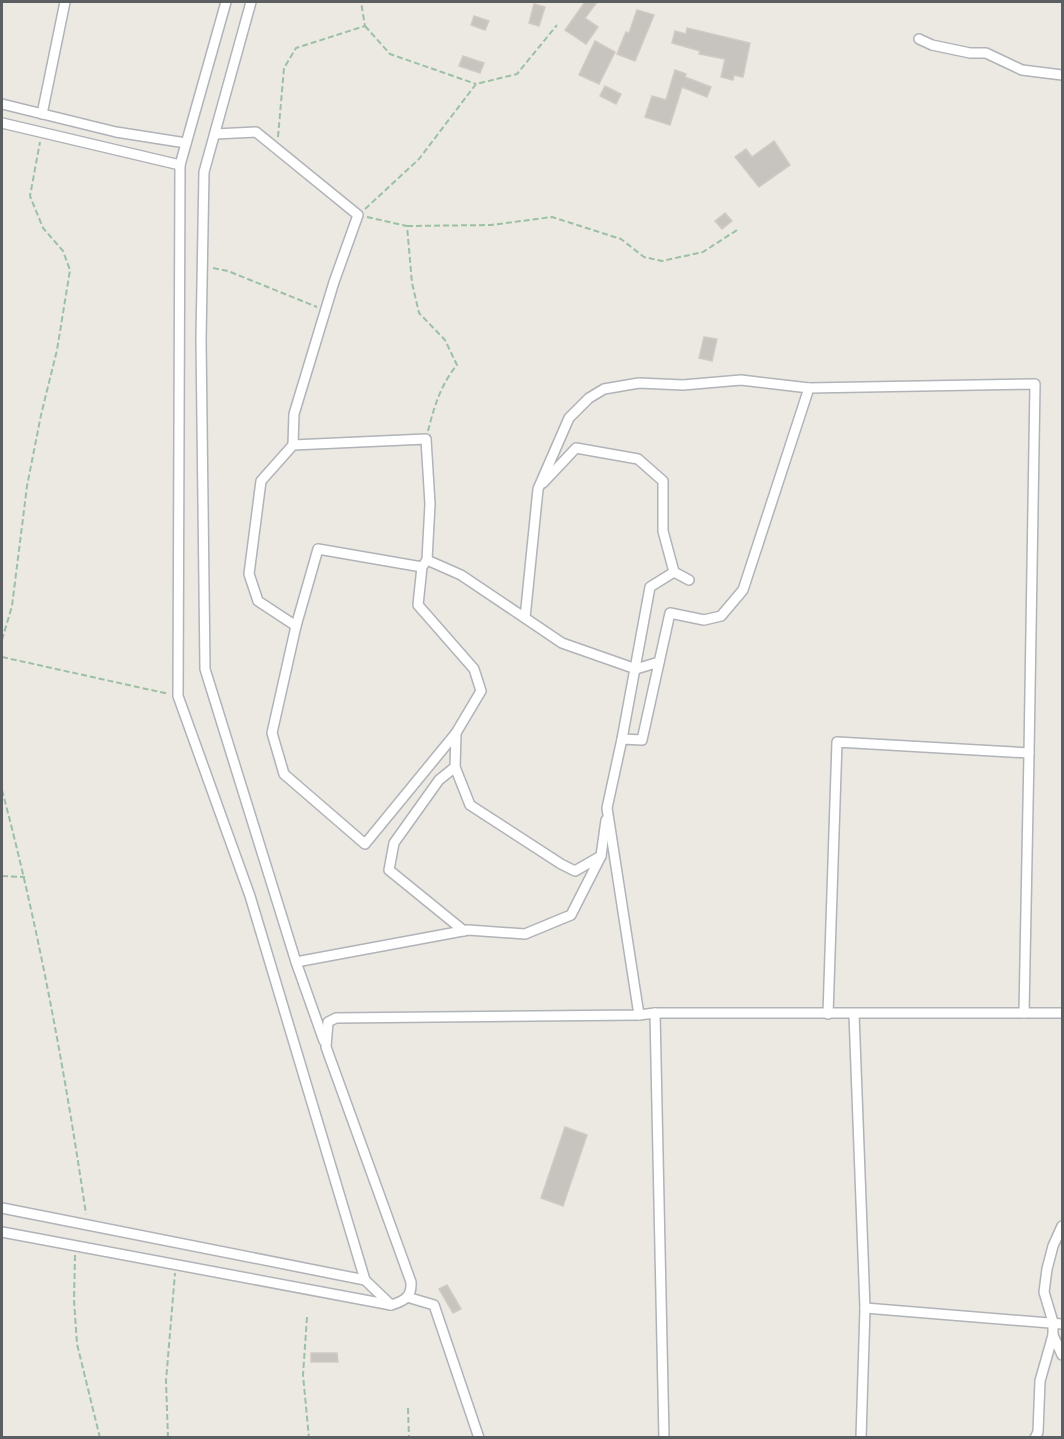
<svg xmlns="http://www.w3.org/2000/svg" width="1064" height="1439" font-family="'Fira Sans Condensed',sans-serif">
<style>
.building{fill:#c7c4c0;stroke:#d0cac2;stroke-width:1.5}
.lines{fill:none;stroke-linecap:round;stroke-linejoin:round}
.minor-casing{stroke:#b0b3b7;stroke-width:12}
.path{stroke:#9cc0a4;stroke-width:2;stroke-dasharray:6 3;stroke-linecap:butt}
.minor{stroke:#fff;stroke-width:9}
</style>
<rect width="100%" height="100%" fill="#ece9e3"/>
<g class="building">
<polygon points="585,2 597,2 585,18 598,27 586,44 565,30"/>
<polygon points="534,4 545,7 539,26 529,23"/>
<polygon points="637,10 654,15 635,61 617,54 626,32 629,33"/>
<polygon points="474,16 489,21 485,30 471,25"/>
<polygon points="687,28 750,43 743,77 734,75 733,80 721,77 725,59 699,54 700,51 672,43 675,31 686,34"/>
<polygon points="595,41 615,52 599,84 579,75"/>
<polygon points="463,56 484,63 480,73 459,66"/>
<polygon points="675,70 686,74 685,77 711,87 707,97 682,87 670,125 645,117 652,96 666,100"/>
<polygon points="605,86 621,94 616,104 600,96"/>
<polygon points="774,141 790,165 759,187 735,157 746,149 752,157"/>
<polygon points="725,213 732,221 722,229 715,221"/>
<polygon points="704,337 717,339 712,361 699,358"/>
<polygon points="565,1127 587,1135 563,1206 541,1198"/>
<polygon points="447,1285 461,1309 453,1313 439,1289"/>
<polygon points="311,1353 337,1353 338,1362 311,1362"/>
</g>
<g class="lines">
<defs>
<g id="minor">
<path d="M 226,2 L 180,165 L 178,696 L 250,896 L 365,1280 L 391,1305 C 405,1301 412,1296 411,1282 L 326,1047 L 328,1022 L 336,1018 L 639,1015 L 655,1013 L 1062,1013"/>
<polyline points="251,2 204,172 201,339 205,669 296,962 324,1041"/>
<polyline points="919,39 932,45 970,53 986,53 1022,70 1062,75"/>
<polyline points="2,104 116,132 186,143"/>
<polyline points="42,114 65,2"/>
<polyline points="2,123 180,165"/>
<polyline points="215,134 256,132 358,215 334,282 294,414 293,445"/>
<polyline points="543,483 576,448 638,459 663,481 663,531 674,572"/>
<polyline points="422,567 318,549 296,626 272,733 284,774 365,844 456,733"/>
<polyline points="296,626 258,601 249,574 261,481 293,445 426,439 430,504 427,560"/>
<polyline points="659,662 636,669 562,643 525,618 538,489 569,418 589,398 604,389 639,383 683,385 741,380 809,388"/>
<polyline points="622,739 650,587 674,572 689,580"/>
<polyline points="455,767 470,805 561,864 575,871 601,856"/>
<polyline points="464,931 389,870 394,843 439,780 455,767 456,733 481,691 474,669 418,605 422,567 427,560 461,575 525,618"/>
<polyline points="296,962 468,930 525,934 571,915 601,856 606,820"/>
<polyline points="655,1013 664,1438"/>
<polyline points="828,1014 837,742 1029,753 1024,1013"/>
<polyline points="854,1014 865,1308 861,1438"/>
<polyline points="639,1015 607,808 622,739 642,740 670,613 704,620 721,616 743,590 809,388 1035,384 1029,753"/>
<polyline points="2,1208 365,1280"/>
<polyline points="1062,1226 1053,1246 1047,1269 1044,1292 1053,1322 1053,1335 1062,1355"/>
<polyline points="2,1232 391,1305"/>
<polyline points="407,1297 434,1305 479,1438"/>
<polyline points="865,1308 1062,1324"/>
<polyline points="1035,1438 1038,1432 1040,1381 1053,1335"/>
</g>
</defs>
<use href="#minor" class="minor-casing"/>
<g class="path">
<polyline points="365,26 390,54 476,84"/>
<polyline points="278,137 284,68 296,48 365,26 361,2"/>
<polyline points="365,209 419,159 476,84 517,74 557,25"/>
<path d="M 367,217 L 407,226 L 412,283 L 419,313 L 445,340 L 457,365 C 441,384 434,407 428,431"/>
<polyline points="407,226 491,225 552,217 621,239 644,257 662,261 703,252 737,230"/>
<polyline points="213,268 228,271 317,307"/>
<polyline points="2,640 12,606 27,486 41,415 57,350 70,270 63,251 43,228 30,196 40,142"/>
<polyline points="2,657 169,694"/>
<path d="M 2,790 C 39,929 65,1072 86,1214"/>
<polyline points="2,876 25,877"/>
<polyline points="75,1255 74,1300 77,1344 100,1438"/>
<polyline points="307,1317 303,1375 309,1438"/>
<polyline points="408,1408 409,1438"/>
<polyline points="168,1438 166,1381 175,1273"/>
</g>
<use href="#minor" class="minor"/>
</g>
<rect width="1064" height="1439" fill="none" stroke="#5b5f62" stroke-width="6"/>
</svg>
